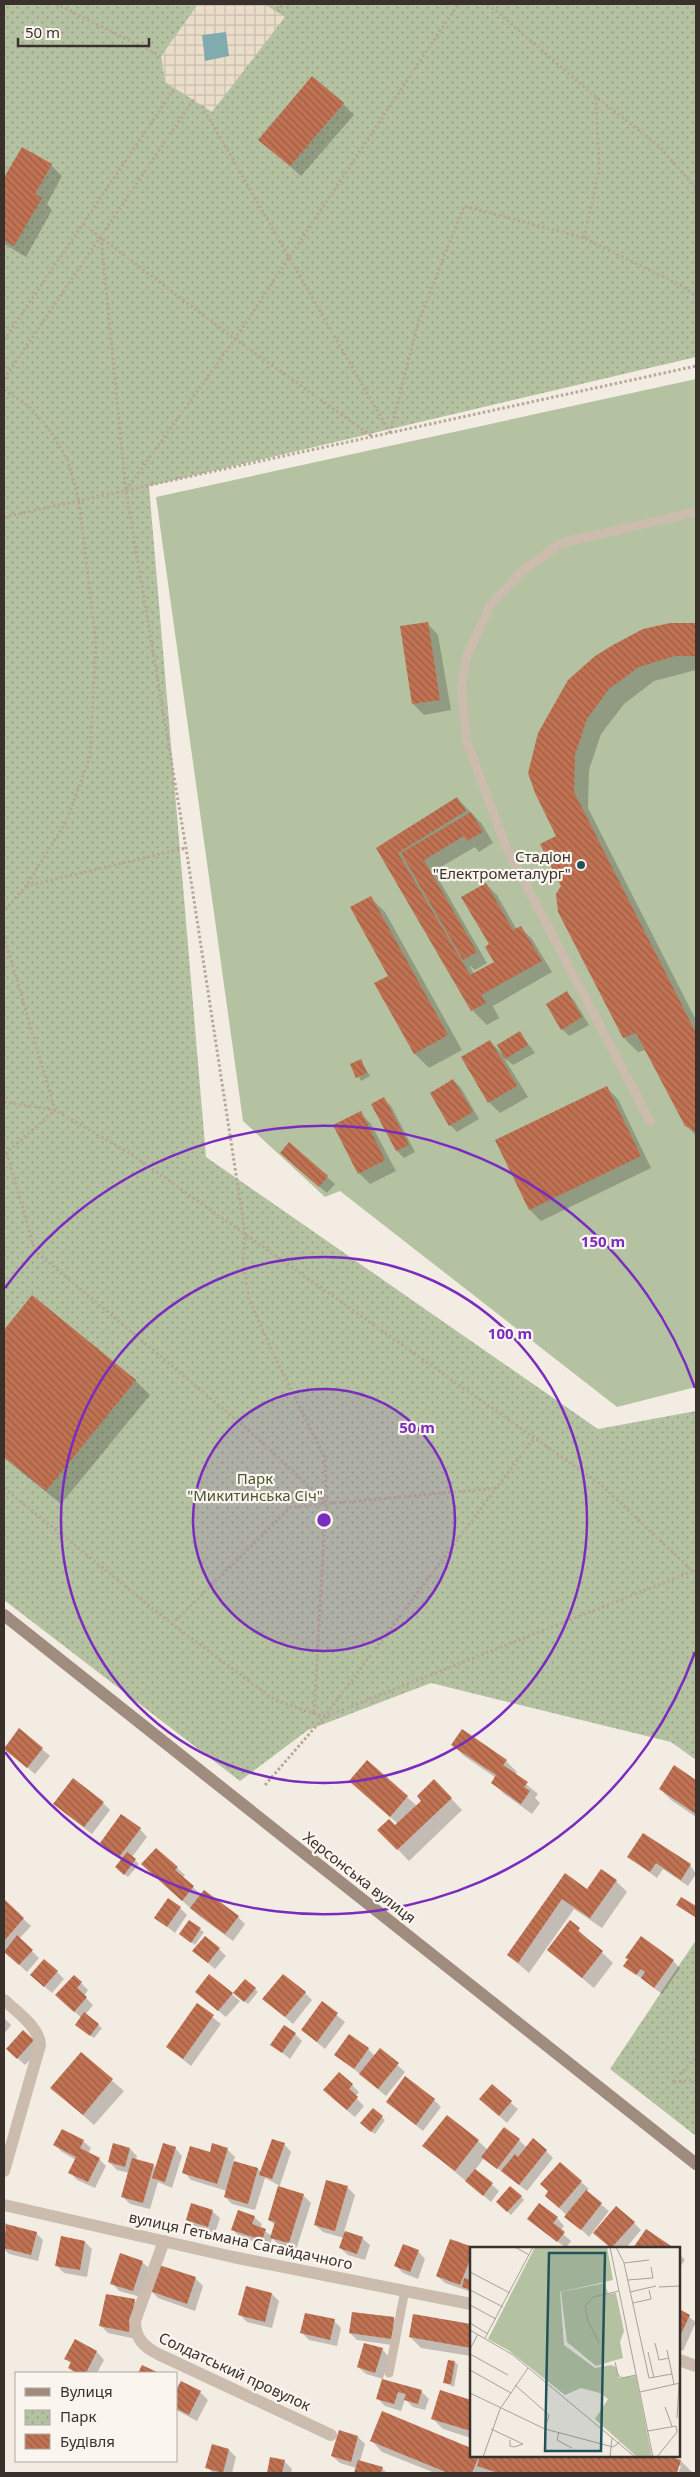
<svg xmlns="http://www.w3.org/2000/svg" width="700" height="2477" font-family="'Noto Sans',sans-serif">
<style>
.park{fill:url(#park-dots)}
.garden{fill:#b5c2a2}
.plaza{fill:url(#plaza-grid)}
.water{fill:#82abaf}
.shadow{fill:#0003}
.building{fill:url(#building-back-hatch)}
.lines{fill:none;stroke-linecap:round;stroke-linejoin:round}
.path{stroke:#b7a798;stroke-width:3;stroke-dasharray:2.5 2.5;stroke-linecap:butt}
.lane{stroke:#cbbcae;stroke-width:9}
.street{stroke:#cbbcae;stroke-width:12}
.secondary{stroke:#9f8c7f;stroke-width:12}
.ring{fill:none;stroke:#7b2cbf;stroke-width:2.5}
.poi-dot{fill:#23535a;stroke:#faf5ee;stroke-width:2}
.labels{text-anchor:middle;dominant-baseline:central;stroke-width:4.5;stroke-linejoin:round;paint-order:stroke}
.poi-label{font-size:15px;fill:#3a312c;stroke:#faf5ee;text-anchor:end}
.park-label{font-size:15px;fill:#475730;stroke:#faf5ee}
.street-label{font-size:15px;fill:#3a312c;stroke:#faf5ee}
.inset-road{fill:none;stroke:#a9a199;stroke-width:1}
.view{fill:#23535a;fill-opacity:0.15;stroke:#23535a;stroke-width:2.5}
.inset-edge{fill:none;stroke:#3a312c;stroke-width:2.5}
.centre{fill:#7b2cbf;stroke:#faf5ee;stroke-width:2.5}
.ring-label{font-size:15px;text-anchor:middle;font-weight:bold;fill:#7b2cbf;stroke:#faf5ee;stroke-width:4.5;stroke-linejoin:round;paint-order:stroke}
</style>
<defs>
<pattern id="park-dots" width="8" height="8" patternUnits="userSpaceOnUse" patternTransform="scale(1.25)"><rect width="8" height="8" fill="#b5c2a2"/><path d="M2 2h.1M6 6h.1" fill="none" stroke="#949e84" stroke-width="1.8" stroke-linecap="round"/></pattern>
<pattern id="plaza-grid" width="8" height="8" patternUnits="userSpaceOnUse" patternTransform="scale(1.25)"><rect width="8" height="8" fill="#eaddca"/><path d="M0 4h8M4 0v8" fill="none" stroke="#c9beae"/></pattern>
<pattern id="building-back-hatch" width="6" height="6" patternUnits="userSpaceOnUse" patternTransform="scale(1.25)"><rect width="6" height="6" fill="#c07252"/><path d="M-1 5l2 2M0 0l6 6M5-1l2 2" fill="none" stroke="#9d5e44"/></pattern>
</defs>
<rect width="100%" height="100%" fill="#f3ece2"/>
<g class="park">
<polygon points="4,4 696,4 696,357 149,486 206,1157 598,1429 696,1411 696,1760 671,1742 431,1683 308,1730 240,1781 4,1600"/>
<polygon points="696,1940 696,2136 610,2069"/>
</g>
<polygon class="garden" points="696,379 696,1387 617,1407 340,1191 325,1197 243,1121 156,497"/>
<polygon class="plaza" points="198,4 264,4 285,17 212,112 165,82 161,56"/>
<polygon class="water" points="226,32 229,56 205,61 202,35"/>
<g class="shadow">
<polygon points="343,104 354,115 301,176 260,140"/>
<polygon points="51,165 62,176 47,204 52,210 26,257 4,244 4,177"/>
<polygon points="427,623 438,635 451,710 424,715 413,704"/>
<polygon points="696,624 696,670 654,681 624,704 601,734 589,770 588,808 696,1020 696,1136 686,1125 646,1050 638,1052 624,1038 562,886 557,837 539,734 569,681 670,625"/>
<polygon points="457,798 482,824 493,843 479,852 475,847 434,871 487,963 475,970 469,965 474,974 495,962 491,945 486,884 497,895 517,930 521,928 532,939 552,972 493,1006 499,1018 487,1025 472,1010 378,848"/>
<polygon points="370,897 385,912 462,1050 429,1068 415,1054 390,976"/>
<polygon points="566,993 574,1000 589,1025 569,1036 562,1029"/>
<polygon points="520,1033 535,1053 513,1065 504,1058 528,1097 500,1113 489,1102 490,1041 502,1054"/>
<polygon points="361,1061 370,1076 361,1081 352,1065"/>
<polygon points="453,1080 461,1088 479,1119 457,1132 450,1125"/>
<polygon points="607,1088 618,1099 651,1168 541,1221 530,1210 497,1141"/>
<polygon points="384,1099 391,1106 415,1152 404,1158 397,1151"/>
<polygon points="360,1113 371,1124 396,1171 370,1184 359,1173"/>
<polygon points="289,1144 335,1184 327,1193 289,1160"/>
<polygon points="32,1297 135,1380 150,1395 61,1504 4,1458 4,1332"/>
<polygon points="19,1729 50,1756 35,1774 4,1748"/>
<polygon points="453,1745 506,1761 517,1772 515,1775 538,1794 535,1798 540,1803 532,1814 504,1794 493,1783 496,1778 464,1756"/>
<polygon points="367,1762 417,1806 445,1792 462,1810 409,1861 379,1830 395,1827 398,1824 351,1781"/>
<polygon points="675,1767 696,1781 696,1817 671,1800 660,1789"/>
<polygon points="103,1803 110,1810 92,1834 62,1811"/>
<polygon points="140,1829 147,1837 132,1857 139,1864 128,1877 120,1871 122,1860 101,1842"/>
<polygon points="156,1849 185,1875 182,1878 202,1895 238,1917 245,1924 233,1941 199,1916 150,1871"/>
<polygon points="629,1857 690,1865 696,1874 688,1886 663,1869 657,1878"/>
<polygon points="565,1875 587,1890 616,1881 627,1892 602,1928 574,1909 529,1973 508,1955"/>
<polygon points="4,1901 31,1926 19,1939 39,1958 27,1972 4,1951"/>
<polygon points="180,1908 187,1915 175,1933 156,1918"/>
<polygon points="189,1922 204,1932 195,1945 184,1937"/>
<polygon points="570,1922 613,1963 594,1988 548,1950"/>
<polygon points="219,1949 226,1956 215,1969 194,1951"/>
<polygon points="673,1961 680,1968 662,1994 625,1966"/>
<polygon points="57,1972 64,1979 52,1993 39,1982"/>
<polygon points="210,1976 240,2001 226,2017 204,1999"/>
<polygon points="81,1983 88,1990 84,1996 93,2005 85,2015 102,2028 94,2038 80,2028 82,2018 64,2003"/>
<polygon points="255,1989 258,1992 248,2004 235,1994"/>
<polygon points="305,1993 312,2000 293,2024 264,1999"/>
<polygon points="322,2003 345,2022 325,2049 302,2030"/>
<polygon points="197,2005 221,2024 191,2066 167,2047"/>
<polygon points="4,2018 11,2025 4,2034"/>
<polygon points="23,2032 41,2048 25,2065 15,2056"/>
<polygon points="295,2034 302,2041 290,2059 272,2044"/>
<polygon points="368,2049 375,2056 380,2050 405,2072 386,2096 336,2054"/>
<polygon points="81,2054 124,2091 94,2125 52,2088"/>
<polygon points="352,2085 359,2092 355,2097 364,2106 355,2117 332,2098"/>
<polygon points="492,2086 518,2109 507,2123 480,2099"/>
<polygon points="434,2100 441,2107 423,2131 387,2102"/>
<polygon points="373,2110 385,2120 375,2134 365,2127"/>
<polygon points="519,2140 527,2148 546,2151 553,2158 527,2191 484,2158 475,2170 499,2191 491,2202 424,2146 478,2141 488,2150"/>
<polygon points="83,2141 91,2148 88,2154 99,2159 106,2166 95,2188 77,2180 70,2172 76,2160 62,2152 55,2145"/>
<polygon points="284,2144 291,2152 279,2188 303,2195 311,2203 296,2250 279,2245 272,2238 270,2247 240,2237 233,2230 254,2217 262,2224 260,2228 272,2236 275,2225 269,2220 280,2186 265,2178 255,2210 232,2204 225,2197 227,2191 191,2180 184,2172 210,2154 213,2145 228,2150 235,2157 233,2162 258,2169 262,2173"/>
<polygon points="175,2148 182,2156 172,2188 158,2182 150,2209 130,2204 122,2196 129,2173 117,2170 109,2162 130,2149 137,2156 136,2160 153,2165 156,2168"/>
<polygon points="560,2163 581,2182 589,2189 586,2192 609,2211 589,2237 554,2203"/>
<polygon points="347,2187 355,2195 344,2232 362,2238 370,2245 365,2260 348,2255 340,2248 344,2238 323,2232 315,2225"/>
<polygon points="521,2196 524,2200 511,2215 501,2206"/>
<polygon points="212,2211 220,2218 215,2233 194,2227 187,2220"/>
<polygon points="557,2218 564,2226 560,2231 571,2241 566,2248 529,2219"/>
<polygon points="4,2221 9,2227 36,2233 43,2240 38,2261 9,2254 4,2249"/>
<polygon points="634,2223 641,2230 626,2248 612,2248 602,2240"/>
<polygon points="62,2238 85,2242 92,2249 87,2277 64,2273 57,2266"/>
<polygon points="451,2240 473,2248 471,2292 445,2283 437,2276"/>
<polygon points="418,2251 425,2259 418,2279 403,2273 396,2266"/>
<polygon points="679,2254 685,2260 679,2268"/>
<polygon points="142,2262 150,2269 141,2297 119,2291 112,2283"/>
<polygon points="160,2266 196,2279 203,2286 195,2311 158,2298 151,2291"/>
<polygon points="272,2294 279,2301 272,2328 247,2322 240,2315"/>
<polygon points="134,2300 142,2308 136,2339 108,2333 101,2326"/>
<polygon points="679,2310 696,2322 683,2351 679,2349"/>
<polygon points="414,2316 471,2325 471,2356 421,2348 410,2337"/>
<polygon points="394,2318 401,2326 399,2346 357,2340 350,2333"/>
<polygon points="334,2321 341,2328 337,2346 309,2340 302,2333"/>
<polygon points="75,2341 97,2352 104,2360 97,2373 75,2373 69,2368 71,2364 66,2358"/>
<polygon points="382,2349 389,2357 383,2379 366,2374 358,2367"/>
<polygon points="455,2362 458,2365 454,2387 445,2383"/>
<polygon points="383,2381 421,2391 429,2399 425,2410 413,2407 405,2399 401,2411 385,2406 378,2399"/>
<polygon points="181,2383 200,2392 208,2400 197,2421 176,2410 176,2392"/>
<polygon points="440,2392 471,2401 471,2438 443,2429 432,2418"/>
<polygon points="383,2413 471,2449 471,2456 663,2456 681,2461 692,2472 678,2473 681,2466 678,2466 676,2473 435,2473 382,2452 371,2440"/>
<polygon points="358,2437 365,2444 360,2461 382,2468 387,2473 355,2473 356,2468 340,2463 332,2456"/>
<polygon points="213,2446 229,2450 236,2457 232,2473 213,2473 207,2467"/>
<polygon points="271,2458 284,2461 292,2469 291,2473 268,2473"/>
</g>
<g class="building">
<polygon points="312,76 344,103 290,166 258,140"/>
<polygon points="22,147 52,164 35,194 42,198 14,246 4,240 4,175 5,176"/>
<polygon points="428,622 440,700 412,704 400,626"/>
<polygon points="670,623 696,623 696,656 675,656 639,667 609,689 587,719 575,755 574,792 696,1033 696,1132 685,1126 636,1033 623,1038 558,912 556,894 561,886 540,844 556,836 535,793 528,773 538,733 568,680 595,656 613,645 643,629"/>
<polygon points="457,797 466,811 398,853 476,985 470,975 494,962 485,947 489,944 461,897 486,883 513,930 521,926 542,961 481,995 486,1003 471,1011 376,848"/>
<polygon points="471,812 483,832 467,841 464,836 424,860 477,952 463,960 401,853"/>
<polygon points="371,896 448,1035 414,1054 374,983 388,976 350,907"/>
<polygon points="567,991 582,1017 561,1030 546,1004"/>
<polygon points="520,1031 528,1045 505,1059 497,1045"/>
<polygon points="490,1040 517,1086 488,1103 461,1057"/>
<polygon points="361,1059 367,1073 356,1078 350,1064"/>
<polygon points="453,1079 473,1112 449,1126 430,1093"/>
<polygon points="607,1086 641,1156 529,1210 495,1140"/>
<polygon points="384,1097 409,1145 396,1151 371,1104"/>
<polygon points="361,1111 385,1160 358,1174 333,1125"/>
<polygon points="289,1142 328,1176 319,1187 280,1153"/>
<polygon points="32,1295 136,1380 46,1491 4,1457 4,1330"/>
<polygon points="19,1728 43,1748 27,1768 4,1749"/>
<polygon points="462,1729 507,1760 503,1765 528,1782 524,1787 530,1791 521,1804 491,1783 496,1775 451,1745"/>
<polygon points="367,1760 408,1796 390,1817 349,1781"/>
<polygon points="674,1765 696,1780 696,1814 659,1789"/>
<polygon points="73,1778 104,1802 84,1827 53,1804"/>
<polygon points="434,1779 452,1798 397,1850 377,1830 389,1819 395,1825 421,1801 417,1796"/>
<polygon points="121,1814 141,1828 119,1857 100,1843"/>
<polygon points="643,1833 691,1864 681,1880 656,1863 650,1872 627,1857"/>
<polygon points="156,1848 178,1867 175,1870 194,1886 182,1901 141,1864"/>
<polygon points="127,1852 136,1859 124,1875 115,1867"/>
<polygon points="601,1869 617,1880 590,1918 562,1899 518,1963 507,1955 565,1873 587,1889"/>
<polygon points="204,1890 239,1916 225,1934 190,1908"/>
<polygon points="681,1897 696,1906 695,1917 676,1905"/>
<polygon points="168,1898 181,1907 167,1927 154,1918"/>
<polygon points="4,1899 24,1918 4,1941"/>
<polygon points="189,1920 201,1928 191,1943 179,1934"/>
<polygon points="570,1920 580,1928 578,1931 603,1951 582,1978 547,1950"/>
<polygon points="17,1935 33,1950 19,1965 4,1952"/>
<polygon points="205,1936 220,1948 208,1963 192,1951"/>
<polygon points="641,1936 674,1960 654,1988 641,1978 645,1972 641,1969 636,1975 623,1966 628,1959 625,1958"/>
<polygon points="44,1959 58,1971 44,1987 30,1975"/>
<polygon points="209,1974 233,1993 218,2011 195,1992"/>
<polygon points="283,1974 306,1992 285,2017 262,1999"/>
<polygon points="74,1975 82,1982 77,1988 87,1997 74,2012 55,1995"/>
<polygon points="245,1979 256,1988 244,2002 233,1993"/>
<polygon points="322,2001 338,2013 317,2042 301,2030"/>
<polygon points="197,2003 214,2015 183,2059 166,2047"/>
<polygon points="84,2012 99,2024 90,2036 75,2025"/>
<polygon points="284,2025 296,2033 282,2053 270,2045"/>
<polygon points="23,2030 34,2040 17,2059 6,2049"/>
<polygon points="349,2034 369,2048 354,2069 334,2055"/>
<polygon points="380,2048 399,2063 378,2089 359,2074"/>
<polygon points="81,2052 113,2079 83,2115 50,2088"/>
<polygon points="339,2072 353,2084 349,2089 358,2097 347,2110 323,2090"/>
<polygon points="405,2076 435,2099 416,2125 386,2102"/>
<polygon points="492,2084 512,2101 499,2116 479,2099"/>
<polygon points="373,2108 383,2116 371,2132 360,2123"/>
<polygon points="447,2115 479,2140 455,2171 422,2146"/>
<polygon points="504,2127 520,2139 497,2169 481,2157"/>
<polygon points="62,2129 84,2140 80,2148 100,2158 88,2182 68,2173 76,2157 53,2145"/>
<polygon points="533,2138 547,2150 519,2185 501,2171 515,2154 518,2157"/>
<polygon points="272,2139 285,2143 272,2179 259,2175"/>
<polygon points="113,2143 130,2148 125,2167 108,2162"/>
<polygon points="163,2143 176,2147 165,2182 152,2178"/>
<polygon points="212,2143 228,2148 217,2184 182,2173 190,2146 210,2152"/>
<polygon points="132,2158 154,2164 143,2203 121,2197"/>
<polygon points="234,2161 258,2168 248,2204 224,2197"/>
<polygon points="560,2162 582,2181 559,2208 545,2196 548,2191 540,2184"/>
<polygon points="475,2169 493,2183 483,2196 465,2181"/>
<polygon points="326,2180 348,2186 335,2231 314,2225"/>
<polygon points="278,2186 304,2194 289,2243 270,2238 275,2222 268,2220"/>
<polygon points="510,2186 522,2196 507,2212 496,2202"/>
<polygon points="586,2190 602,2203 581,2230 564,2217"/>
<polygon points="191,2203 213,2210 208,2227 186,2220"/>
<polygon points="539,2203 558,2217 553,2223 565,2232 557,2242 527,2219"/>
<polygon points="616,2206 635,2222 611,2248 593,2233"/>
<polygon points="238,2210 255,2216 252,2224 266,2229 262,2240 231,2230"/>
<polygon points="6,2224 37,2232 31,2255 4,2248"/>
<polygon points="646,2229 674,2248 633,2248"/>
<polygon points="345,2231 363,2237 357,2254 339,2248"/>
<polygon points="61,2236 85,2241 80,2270 55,2266"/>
<polygon points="450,2239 476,2248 471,2248 471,2257 460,2285 436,2276"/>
<polygon points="403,2244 419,2250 410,2272 394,2266"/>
<polygon points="120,2253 143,2261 133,2291 110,2284"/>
<polygon points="159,2265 196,2277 187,2304 150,2291"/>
<polygon points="464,2278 471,2280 471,2290 462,2287"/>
<polygon points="246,2286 272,2293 265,2322 238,2315"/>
<polygon points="106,2294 135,2299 129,2332 99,2326"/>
<polygon points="679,2309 690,2315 679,2338"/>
<polygon points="352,2312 394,2317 392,2339 349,2333"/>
<polygon points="305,2313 335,2319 330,2340 300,2333"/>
<polygon points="413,2314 471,2324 471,2348 409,2337"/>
<polygon points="75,2339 97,2351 86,2373 78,2373 68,2368 71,2362 64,2359"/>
<polygon points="364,2343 383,2348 375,2373 357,2367"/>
<polygon points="448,2360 455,2361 451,2384 443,2383"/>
<polygon points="142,2365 159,2373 138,2373"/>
<polygon points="382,2379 422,2390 418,2404 404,2400 406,2394 398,2392 394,2404 376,2399"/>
<polygon points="181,2381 201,2391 189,2415 176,2408 176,2390"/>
<polygon points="440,2390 471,2400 471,2431 431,2419"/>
<polygon points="382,2411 471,2448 471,2456 479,2456 472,2473 448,2473 370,2441"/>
<polygon points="339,2430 358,2436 351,2462 331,2456"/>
<polygon points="212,2444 229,2449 223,2473 205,2468"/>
<polygon points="480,2456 667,2456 681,2460 677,2473 498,2473 477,2466"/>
<polygon points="270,2457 285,2460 282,2473 267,2473"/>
<polygon points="358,2460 383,2467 381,2473 354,2473"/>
</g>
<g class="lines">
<g class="path">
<polyline points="56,4 161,56"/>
<polyline points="488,4 596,97 659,146 696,188"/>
<polyline points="278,12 283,4"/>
<polyline points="202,106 390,433"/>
<polyline points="83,224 235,339 373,437"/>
<polyline points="101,238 126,491 186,848 245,1233 243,1261 249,1299 273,1353 325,1458 326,1502 314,1714"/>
<polyline points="584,238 599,170 596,97"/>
<polyline points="4,340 175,88"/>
<polyline points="4,379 194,99"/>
<polyline points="4,390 30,407 51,432 68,461 79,501 96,643 90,757 66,822 26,886 4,911"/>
<polyline points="390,433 418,323 464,206 584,238 682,286 696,296"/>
<polyline points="126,490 235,339 458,4"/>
<polyline points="4,517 696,366"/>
<polyline points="26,886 186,848"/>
<polyline points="4,936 55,1110 4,1155"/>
<polyline points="4,1102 55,1110 131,1154 600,1484 696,1574"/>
<polyline points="7,1153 35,1251 253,1434 326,1502"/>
<polyline points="4,1488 172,1624 275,1700 324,1717 696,1570"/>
<polyline points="172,1624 291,1507 497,1488"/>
<polyline points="265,1785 324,1717 534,1438"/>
<polyline points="673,2082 696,2057"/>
<polyline points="674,2082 696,2080"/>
</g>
<g class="lane">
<polyline points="650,1121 506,847 467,742 461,689 467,655 490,606 521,572 561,543 696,512"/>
<polyline points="389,2373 405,2290"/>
</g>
<g class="street">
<path d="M 4,2000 C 15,2010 40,2028 40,2045 L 4,2171"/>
<polyline points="4,2205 233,2257 471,2304"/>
<path d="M 164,2241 L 135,2321 C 135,2338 144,2347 158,2354 L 331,2435"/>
<polyline points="679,2360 696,2366"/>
</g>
<polyline class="secondary" points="4,1615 696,2164"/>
</g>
<circle cx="324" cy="1520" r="131" fill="#7b2cbf" fill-opacity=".12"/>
<g class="ring">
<circle cx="324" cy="1520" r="131"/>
<circle cx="324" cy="1520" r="263"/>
<path d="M695 1652A394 394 0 0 1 5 1752M5 1288A394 394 0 0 1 695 1388"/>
</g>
<circle class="poi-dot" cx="581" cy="865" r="5"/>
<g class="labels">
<g class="poi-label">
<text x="571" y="856">Стадіон<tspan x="571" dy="17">"Електрометалург"</tspan></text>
</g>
<g class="park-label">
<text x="255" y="1478">Парк<tspan x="255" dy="17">"Микитинська Січ"</tspan></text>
</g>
<g class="street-label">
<text transform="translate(360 1877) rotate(38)">Херсонська вулиця</text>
<text transform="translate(241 2240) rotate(12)">вулиця Гетьмана Сагайдачного</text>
<text transform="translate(235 2371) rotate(25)">Солдатський провулок</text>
</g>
</g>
<g transform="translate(470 2247)">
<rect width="210" height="210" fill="#f3ece2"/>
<path d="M 65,0 L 137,0 L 143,33 L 90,45 L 94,98 L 125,121 L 141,118 L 146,120 L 149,131 L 166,129 L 182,210 L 167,210 L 125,172 L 138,152 L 130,146 L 111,141 L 95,148 L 38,103 L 18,92 Z" fill="#b5c2a2"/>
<path d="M 135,36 L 138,47 L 146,46 L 154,84 L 150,95 L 153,111 L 126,119 L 97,95 L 91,45 Z" fill="#b5c2a2"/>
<path class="inset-road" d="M 45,0 L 59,8M 140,0 L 183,210M 146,0 L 154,16 L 179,131 L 202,127M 154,16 L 179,13M 0,25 L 40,46M 158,33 L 183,31 L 181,20M 189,40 L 210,39M 0,43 L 33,60M 160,45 L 186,39M 163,56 L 181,52 L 179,43M 0,58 L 26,72M 0,76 L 18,87M 0,83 L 43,108 L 165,210M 15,91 L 63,0M 129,96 L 118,74 L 115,59 L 123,50 L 149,44M 185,96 L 189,113 L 199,111M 0,102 L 8,87M 197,103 L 204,137M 178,105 L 184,131M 0,107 L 38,128M 145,115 L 148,128 L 152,131 L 166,128M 0,123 L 41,146M 45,138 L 79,168 L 75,182M 170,145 L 210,136M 0,146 L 75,182 L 143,200 L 150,195M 195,160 L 202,179M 207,171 L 209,137M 21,182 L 53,197 L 44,200 L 40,199 L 40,193M 178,184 L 206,179 L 207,185 L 187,210M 89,185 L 87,193 L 102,201M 13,210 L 30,162 L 58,121M 140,210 L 142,191"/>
<path class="view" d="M 79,6 L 135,6 L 131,204 L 75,204 Z"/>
<rect width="210" height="210" class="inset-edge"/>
</g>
<circle cx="324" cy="1520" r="8" class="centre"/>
<g class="ring-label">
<text x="603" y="1247">150 m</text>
<text x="510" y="1339">100 m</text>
<text x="417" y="1433">50 m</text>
</g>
<rect width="700" height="2477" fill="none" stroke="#3a312c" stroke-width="10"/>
<rect x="15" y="2372" width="162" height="90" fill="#faf5ee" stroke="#ada7a0"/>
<rect x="25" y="2388" width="25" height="8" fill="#9f8c7f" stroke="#ada7a0"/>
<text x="60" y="2397" font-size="15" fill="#3a312c">Вулиця</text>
<rect x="25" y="2410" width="25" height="15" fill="url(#park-dots)" stroke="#ada7a0"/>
<text x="60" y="2422" font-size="15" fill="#3a312c">Парк</text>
<rect x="25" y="2434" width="25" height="15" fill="url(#building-back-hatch)" stroke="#ada7a0"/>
<text x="60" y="2447" font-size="15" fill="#3a312c">Будівля</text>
<path d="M18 38v8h131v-8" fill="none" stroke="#3a312c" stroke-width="2.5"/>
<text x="25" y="38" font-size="15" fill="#3a312c" stroke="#faf5ee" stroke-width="4" paint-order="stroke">50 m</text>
</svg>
